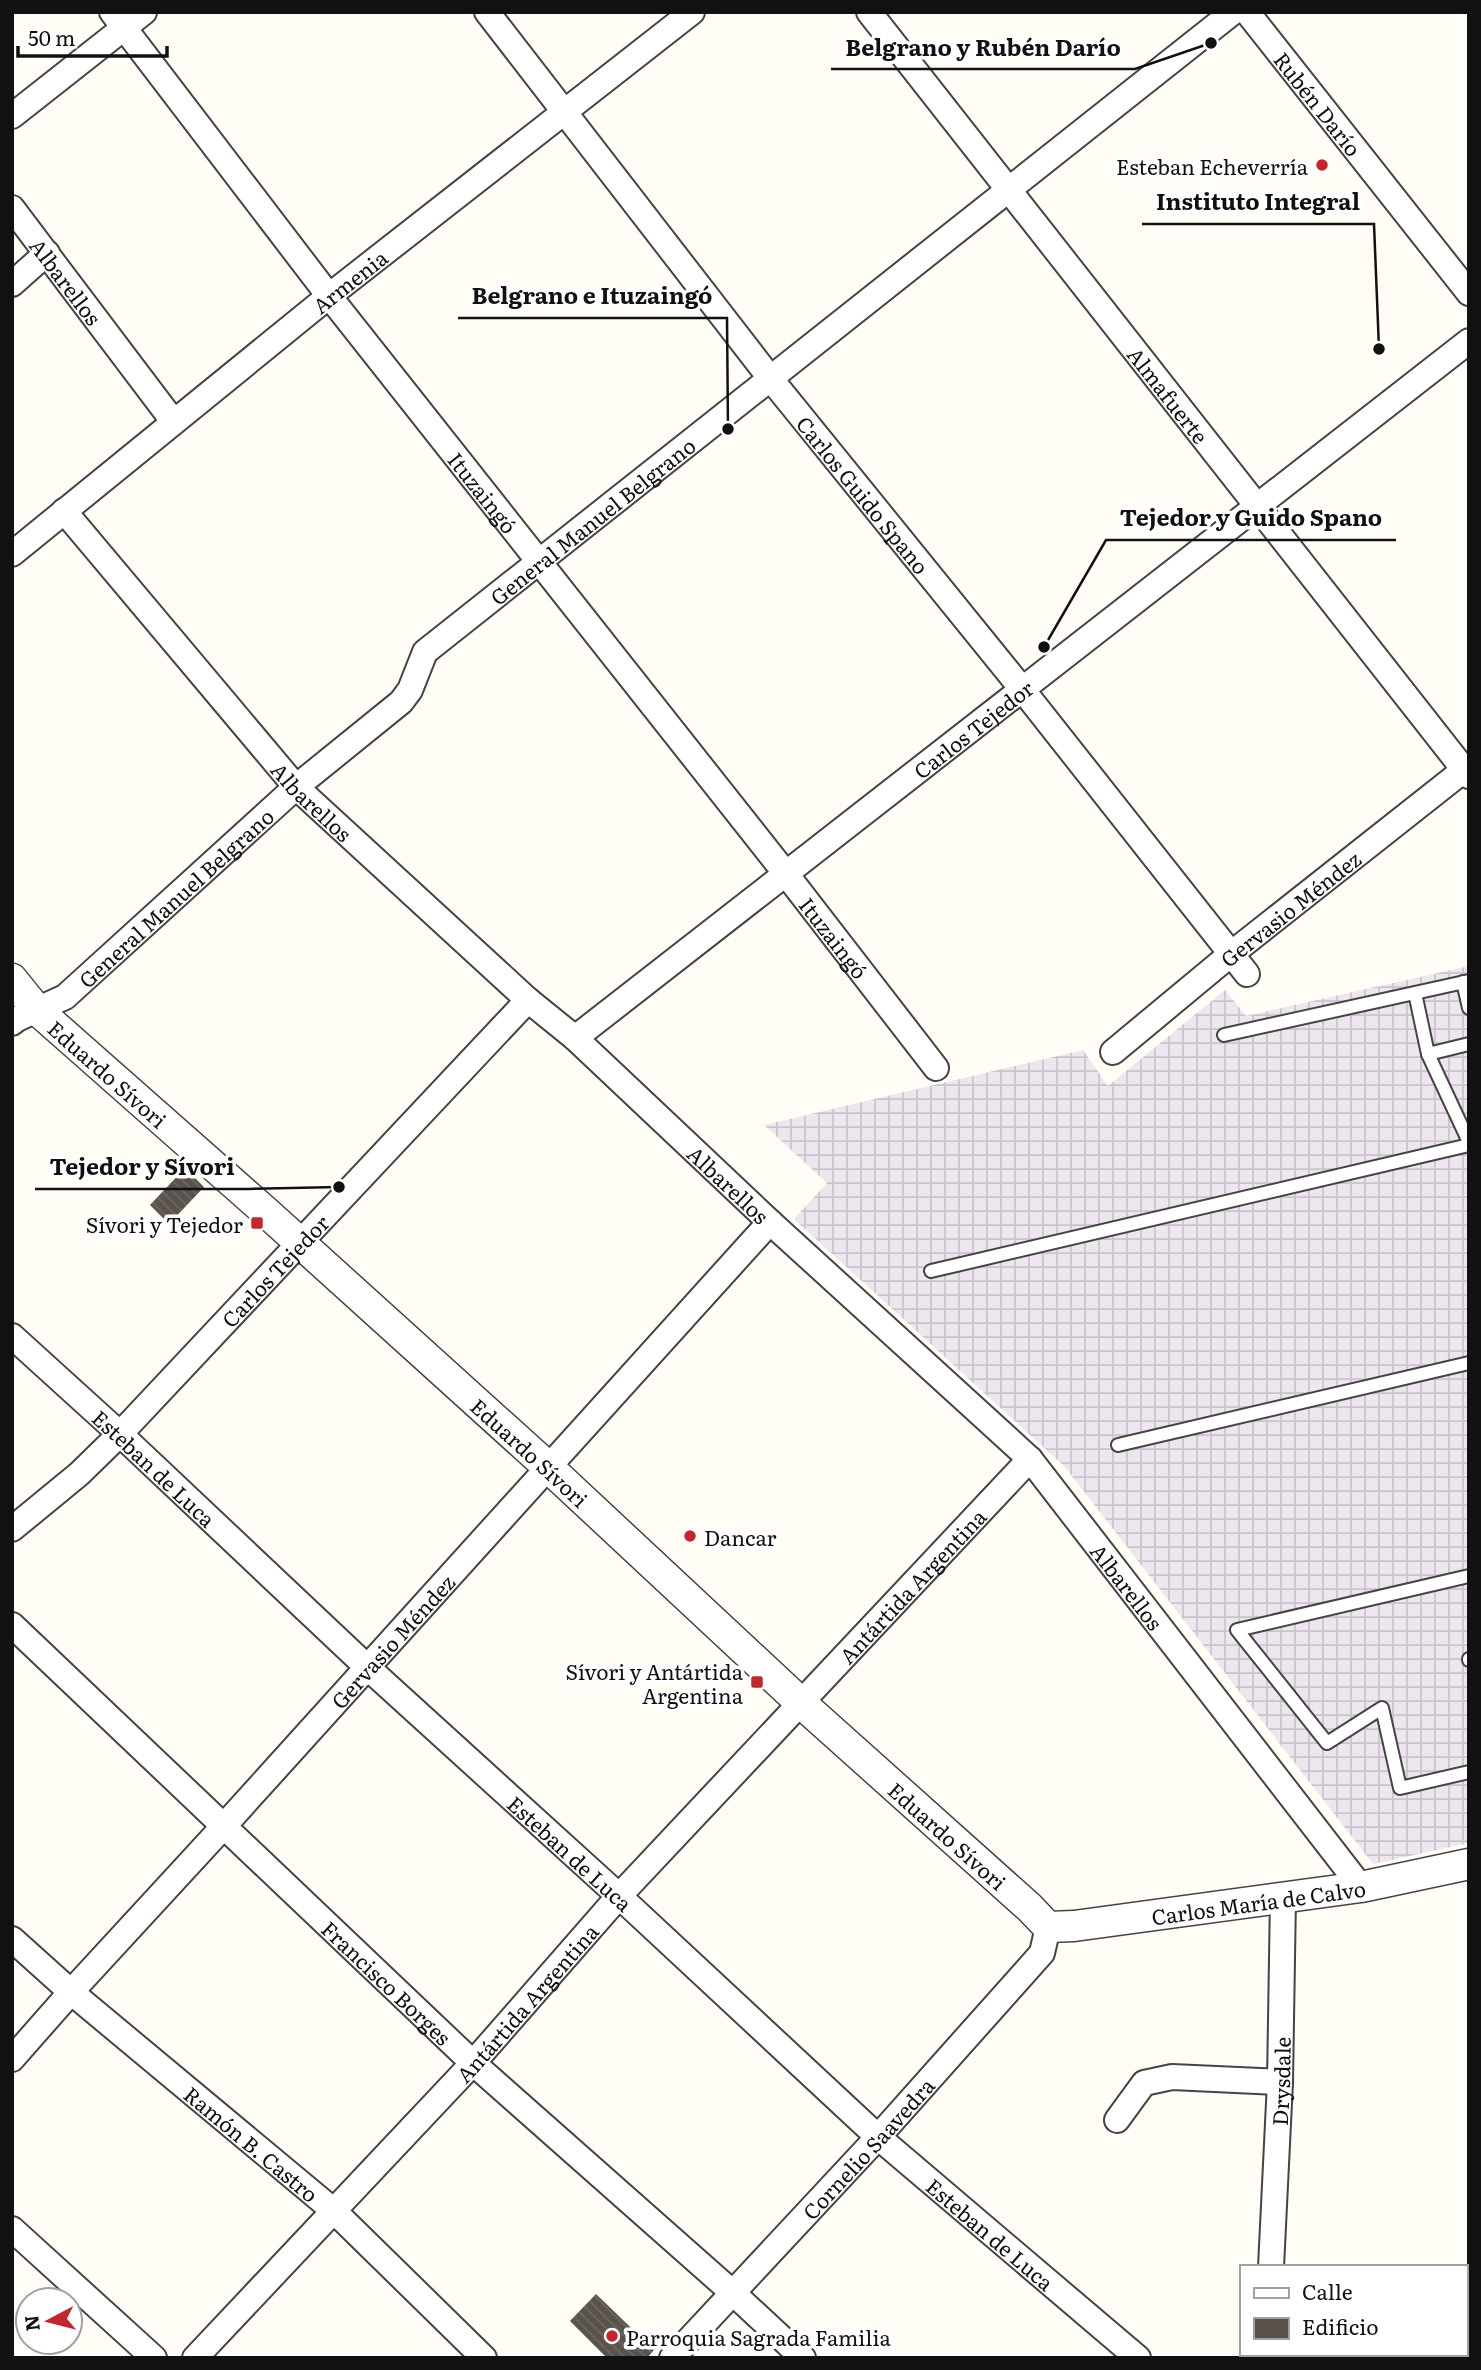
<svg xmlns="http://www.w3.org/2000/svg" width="1481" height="2370" font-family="Literata,serif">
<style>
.industrial{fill:url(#industrial-grid)}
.building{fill:url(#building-back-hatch)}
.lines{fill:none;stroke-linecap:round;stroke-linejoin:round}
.service-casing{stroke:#444;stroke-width:16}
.minor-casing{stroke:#444;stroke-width:28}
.tertiary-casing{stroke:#444;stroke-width:33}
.service{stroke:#fff;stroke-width:12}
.minor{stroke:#fff;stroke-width:24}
.tertiary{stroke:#fff;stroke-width:30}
.poi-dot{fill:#c4262e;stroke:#fff;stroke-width:2.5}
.labels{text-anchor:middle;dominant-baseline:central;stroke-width:7;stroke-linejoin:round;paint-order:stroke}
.street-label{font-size:21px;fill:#111;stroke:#fff}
.poi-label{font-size:21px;fill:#111;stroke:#fff;text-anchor:end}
.leader{fill:none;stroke:#111;stroke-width:2.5}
.callout-dot{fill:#111;stroke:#fff;stroke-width:2.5}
.callout-label{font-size:23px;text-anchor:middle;font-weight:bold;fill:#111;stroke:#fff;stroke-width:7;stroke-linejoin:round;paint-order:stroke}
</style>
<defs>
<pattern id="industrial-grid" width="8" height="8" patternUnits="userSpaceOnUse" patternTransform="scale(1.75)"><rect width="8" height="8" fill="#eee6ef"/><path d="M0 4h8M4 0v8" fill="none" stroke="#cbc4cc"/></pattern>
<pattern id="building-back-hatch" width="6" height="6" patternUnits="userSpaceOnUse" patternTransform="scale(1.75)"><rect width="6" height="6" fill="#5a524d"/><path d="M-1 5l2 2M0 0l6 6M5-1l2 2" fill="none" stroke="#6d6662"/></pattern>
</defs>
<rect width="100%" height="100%" fill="#fffdf5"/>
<polygon class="industrial" points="1469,966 1469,1843 1373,1864 1065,1467 794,1219 827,1183 764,1125 1083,1050 1108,1086 1225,990 1246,1016"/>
<g class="building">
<polygon points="185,1168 204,1187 169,1224 150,1205"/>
<polygon points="596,2294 654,2350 647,2358 607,2358 570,2321"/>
</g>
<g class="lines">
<defs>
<g id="service">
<polyline points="1463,982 1469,1008"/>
<polyline points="1415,993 1428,1054 1469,1142"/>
<polyline points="1224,1035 1469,981"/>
<polyline points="1428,1054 1469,1044"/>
<polyline points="931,1271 1469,1145"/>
<polyline points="1118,1445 1469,1363"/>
<polyline points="1469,1576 1237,1630 1327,1743 1382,1708 1400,1788 1469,1772"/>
<polyline points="1469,1659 1469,1660"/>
</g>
<g id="minor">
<path id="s1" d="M 112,12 L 329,296 L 786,874 L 936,1068"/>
<path id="s2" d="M 487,12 L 770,378 L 1022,689 L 1247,974"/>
<path id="s3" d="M 869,12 L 1469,776"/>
<path id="s4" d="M 1247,12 L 1469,293"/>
<polyline points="12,116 144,12"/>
<path id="s5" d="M 12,208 L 173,421"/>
<polyline points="12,284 47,253"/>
<path id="s6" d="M 64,511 L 296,787 L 528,1000 L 575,1038 L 770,1222 L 1030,1459 L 1361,1887"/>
<path id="s7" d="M 12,554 L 329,296 L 692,12"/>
<path id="s8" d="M 12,1023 L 17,1019 L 65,997 L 296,787 L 401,702 L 410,690 L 425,652 L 1233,12"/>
<path id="s9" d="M 575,1038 L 1469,341"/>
<path id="s10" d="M 1113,1052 L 1231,954 L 1469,766"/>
<path id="s11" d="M 12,1336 L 120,1434 L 367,1667 L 619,1896 L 878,2137 L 1138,2358"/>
<path id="s12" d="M 12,1529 L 79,1474 L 120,1434 L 528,1000"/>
<path id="s13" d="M 12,1625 L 473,2063 L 733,2293 L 803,2358"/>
<path id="s14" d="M 12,1939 L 71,1992 L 334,2211 L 484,2358"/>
<path id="s15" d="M 12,2059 L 71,1992 L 223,1827 L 770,1222"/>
<polyline points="1117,2120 1144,2083 1172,2077 1280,2082"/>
<polyline points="12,2229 154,2358"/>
<path id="s16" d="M 1271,2267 L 1280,2082 L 1283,1897"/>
<path id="s17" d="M 195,2358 L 473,2063 L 619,1896 L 1030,1459"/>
<path id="s18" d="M 672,2358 L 878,2137 L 1042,1953 L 1048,1927"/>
<polyline points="1266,2358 1266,2354"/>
</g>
<g id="tertiary">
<path id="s19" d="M 12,979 L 37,1010 L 266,1212 L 548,1467 L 801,1703 L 1030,1908 L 1048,1927 L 1074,1926 L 1361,1887 L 1469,1864"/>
</g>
</defs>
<use href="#service" class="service-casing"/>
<use href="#minor" class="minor-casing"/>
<use href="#tertiary" class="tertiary-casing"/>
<use href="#service" class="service"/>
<use href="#minor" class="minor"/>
<use href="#tertiary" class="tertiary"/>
</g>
<g class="poi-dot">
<circle cx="1322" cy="165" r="7"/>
<rect x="250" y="1216" width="14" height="14" rx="3.5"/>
<circle cx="690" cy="1536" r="7"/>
<rect x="750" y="1675" width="14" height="14" rx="3.5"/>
<circle cx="612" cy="2336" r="7"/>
</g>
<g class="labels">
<g class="street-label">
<text stroke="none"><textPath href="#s4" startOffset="116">Rubén Darío</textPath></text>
<text stroke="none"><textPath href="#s7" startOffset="434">Armenia</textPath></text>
<text stroke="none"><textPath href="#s5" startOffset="91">Albarellos</textPath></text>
<text stroke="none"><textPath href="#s3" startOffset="486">Almafuerte</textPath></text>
<text stroke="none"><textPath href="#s1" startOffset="607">Ituzaingó</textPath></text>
<text stroke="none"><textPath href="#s2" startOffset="612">Carlos Guido Spano</textPath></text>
<text stroke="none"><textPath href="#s8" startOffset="775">General Manuel Belgrano</textPath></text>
<text stroke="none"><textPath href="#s9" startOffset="504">Carlos Tejedor</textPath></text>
<text stroke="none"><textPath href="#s6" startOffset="382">Albarellos</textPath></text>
<text stroke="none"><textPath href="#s8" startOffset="208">General Manuel Belgrano</textPath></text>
<text stroke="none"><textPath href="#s10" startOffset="228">Gervasio Méndez</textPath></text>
<text stroke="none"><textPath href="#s1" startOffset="1174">Ituzaingó</textPath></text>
<text stroke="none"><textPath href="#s19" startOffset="135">Eduardo Sívori</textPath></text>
<text stroke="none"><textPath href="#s6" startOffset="948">Albarellos</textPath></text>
<text stroke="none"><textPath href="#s12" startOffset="369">Carlos Tejedor</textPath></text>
<text stroke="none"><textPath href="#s19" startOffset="702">Eduardo Sívori</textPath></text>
<text stroke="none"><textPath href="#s11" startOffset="194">Esteban de Luca</textPath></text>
<text stroke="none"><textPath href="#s17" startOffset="1054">Antártida Argentina</textPath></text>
<text stroke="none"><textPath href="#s6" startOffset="1516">Albarellos</textPath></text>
<text stroke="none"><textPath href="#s15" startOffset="565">Gervasio Méndez</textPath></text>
<text stroke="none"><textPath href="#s19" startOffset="1269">Eduardo Sívori</textPath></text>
<text stroke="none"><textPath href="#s11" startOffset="761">Esteban de Luca</textPath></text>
<text stroke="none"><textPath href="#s19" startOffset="1617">Carlos María de Calvo</textPath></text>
<text stroke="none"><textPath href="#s13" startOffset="518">Francisco Borges</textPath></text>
<text stroke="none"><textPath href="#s17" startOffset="486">Antártida Argentina</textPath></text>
<text stroke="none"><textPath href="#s16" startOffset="186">Drysdale</textPath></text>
<text stroke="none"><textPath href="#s14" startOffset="315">Ramón B. Castro</textPath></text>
<text stroke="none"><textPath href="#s18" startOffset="287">Cornelio Saavedra</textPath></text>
<text stroke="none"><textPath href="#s11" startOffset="1328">Esteban de Luca</textPath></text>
</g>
<g class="poi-label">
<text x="1308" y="165">Esteban Echeverría</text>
<text x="243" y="1223">Sívori y Tejedor</text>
<text x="704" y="1536" text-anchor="start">Dancar</text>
<text x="743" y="1670">Sívori y Antártida<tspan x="743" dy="24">Argentina</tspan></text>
<text x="626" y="2336" text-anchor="start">Parroquia Sagrada Familia</text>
</g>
</g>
<path class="leader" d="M1211 43L1135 69H831M1379 349L1374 224H1142M728 429L727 318H458M1044 647L1106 540H1396M339 1187L248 1189H35"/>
<g class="callout-dot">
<circle cx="1211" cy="43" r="7"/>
<circle cx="1379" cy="349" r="7"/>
<circle cx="728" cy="429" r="7"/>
<circle cx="1044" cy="647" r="7"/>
<circle cx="339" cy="1187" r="7"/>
</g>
<g class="callout-label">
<text x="983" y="56">Belgrano y Rubén Darío</text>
<text x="1258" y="210">Instituto Integral</text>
<text x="592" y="304">Belgrano e Ituzaingó</text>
<text x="1251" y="526">Tejedor y Guido Spano</text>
<text x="142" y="1175">Tejedor y Sívori</text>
</g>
<rect width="1481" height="2370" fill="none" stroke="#111111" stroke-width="28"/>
<rect x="1240" y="2265" width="228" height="91" fill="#ffffff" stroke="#a0a0a0" stroke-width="2"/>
<rect x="1254" y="2288" width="35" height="10" fill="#ffffff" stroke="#a0a0a0" stroke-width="2"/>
<text x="1302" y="2300" font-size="21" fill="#111111">Calle</text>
<rect x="1254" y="2318" width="35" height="21" fill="#5a524d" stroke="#a0a0a0" stroke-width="2"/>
<text x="1302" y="2335" font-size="21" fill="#111111">Edificio</text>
<g transform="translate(49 2321) rotate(263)"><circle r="33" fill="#ffffff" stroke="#a0a0a0" stroke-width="2"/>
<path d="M0-5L12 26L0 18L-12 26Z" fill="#c4262e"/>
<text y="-10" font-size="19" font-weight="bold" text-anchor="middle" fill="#111111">N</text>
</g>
<path d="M18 46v10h149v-10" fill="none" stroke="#111111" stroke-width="3.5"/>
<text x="28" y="46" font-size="21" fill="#111111" stroke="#ffffff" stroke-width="5" paint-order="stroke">50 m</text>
</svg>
